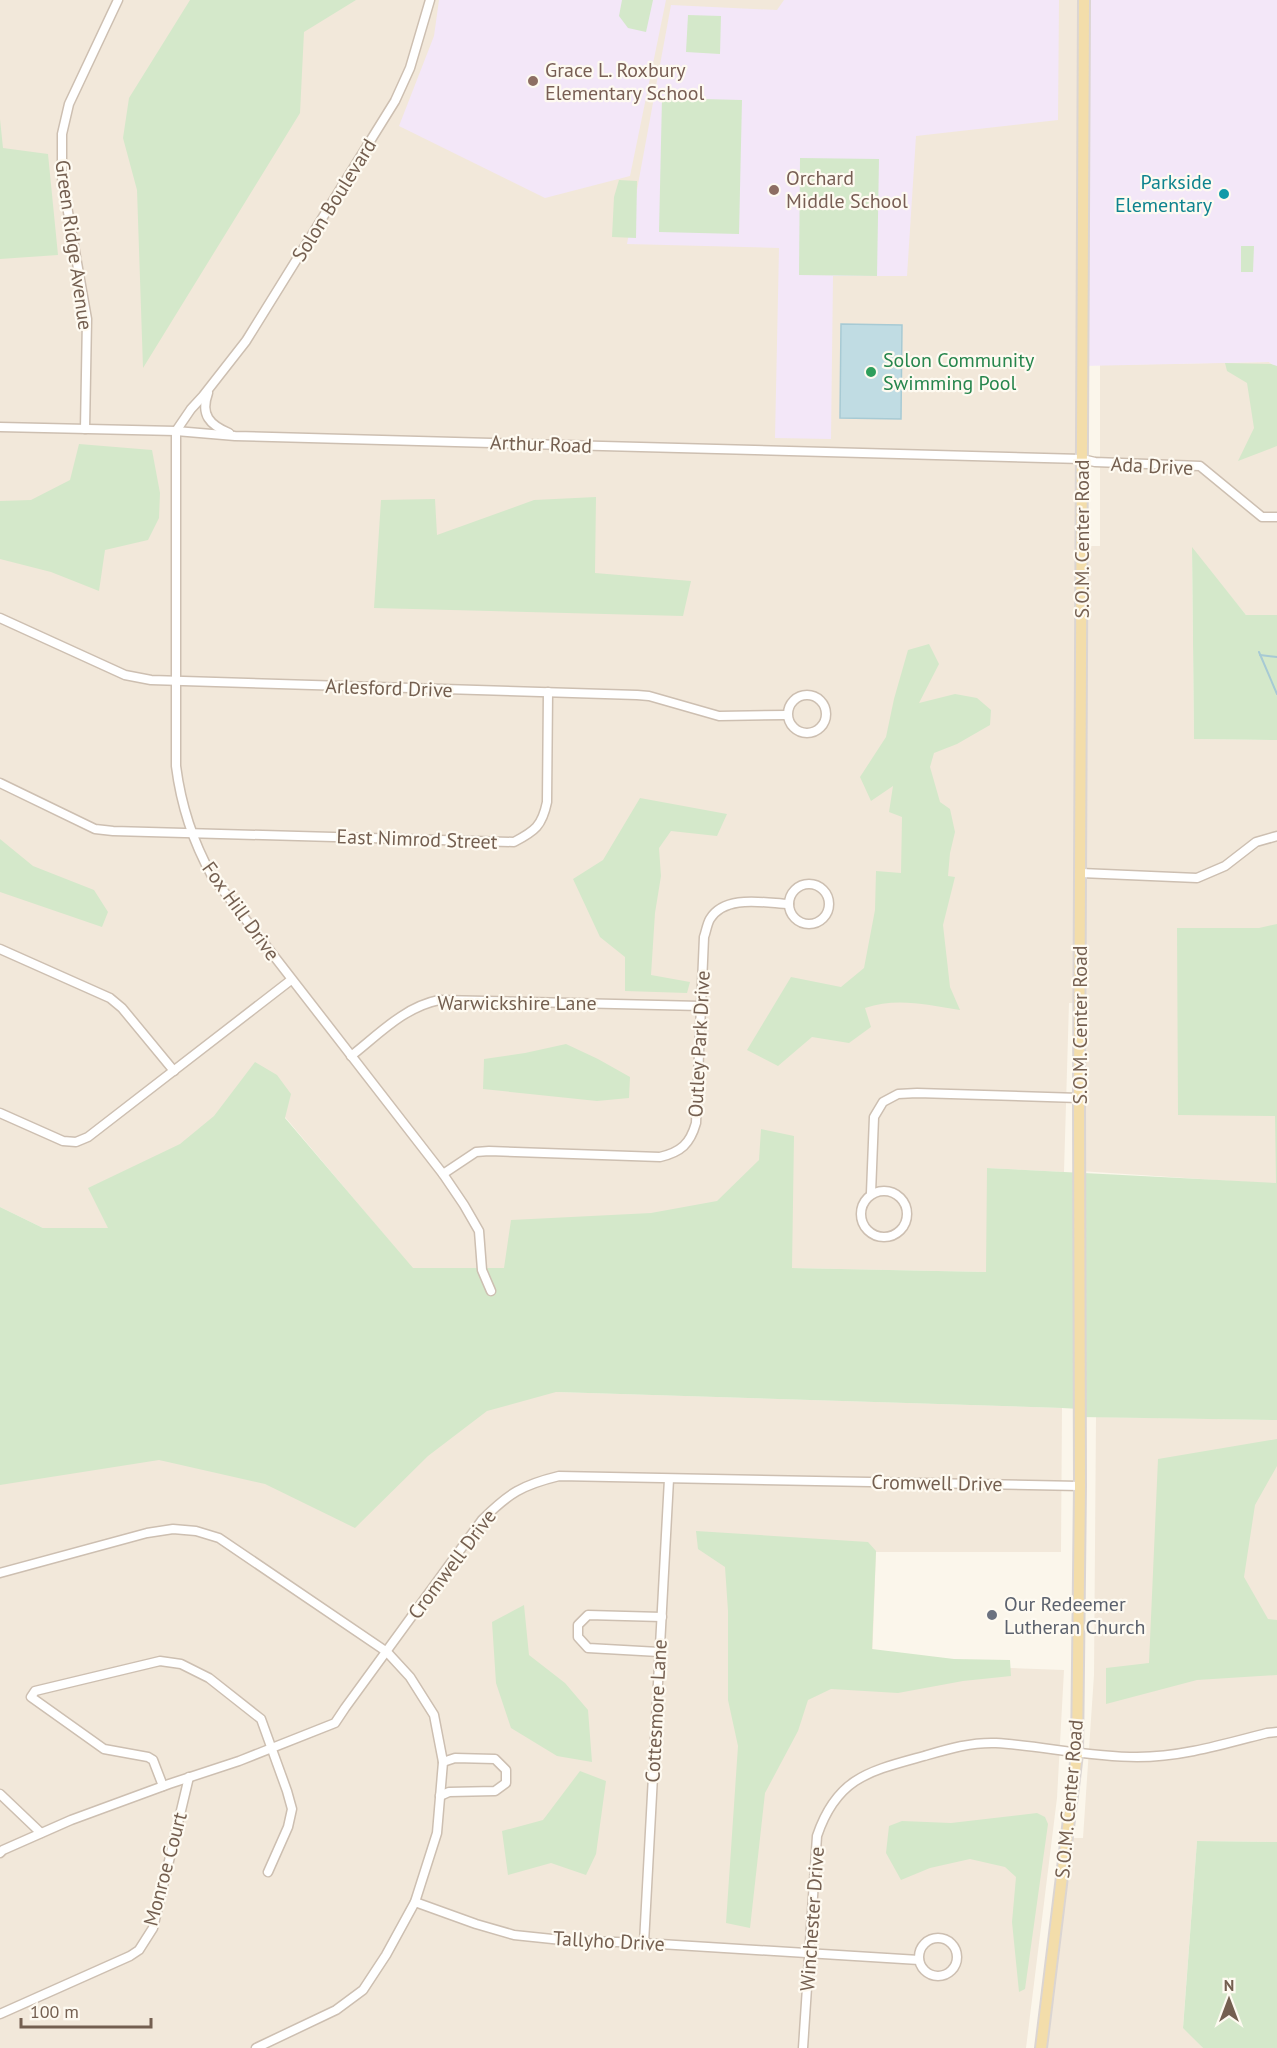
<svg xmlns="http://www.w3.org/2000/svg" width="1277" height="2048" font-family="'PT Sans',sans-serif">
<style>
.residential{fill:#f2e8da}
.education{fill:#f3e7f8}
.green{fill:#d4e8ca}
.water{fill:#c0dce3;stroke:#a7cad4;stroke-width:1.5}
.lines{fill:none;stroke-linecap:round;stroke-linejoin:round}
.stream{stroke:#a7cad4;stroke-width:2}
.minor-casing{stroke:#cdbfb1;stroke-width:11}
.major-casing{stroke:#dbd5d2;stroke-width:14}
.minor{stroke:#fff;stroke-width:8}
.major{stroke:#f3ddaa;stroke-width:10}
.education-dot{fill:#8d6e63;stroke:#fefaf1;stroke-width:2}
.culture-dot{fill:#0f9aa8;stroke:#fefaf1;stroke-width:2}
.leisure-dot{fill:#2e9e5b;stroke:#fefaf1;stroke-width:2}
.worship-dot{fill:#6b7280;stroke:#fefaf1;stroke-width:2}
.labels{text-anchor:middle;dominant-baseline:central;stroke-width:4.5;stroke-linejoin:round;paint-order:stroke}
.education-label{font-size:20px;fill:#785e54;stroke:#fefaf1;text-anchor:start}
.culture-label{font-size:20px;fill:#0d838f;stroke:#fefaf1;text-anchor:end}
.street-label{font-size:20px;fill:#745f50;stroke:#fefaf1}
.leisure-label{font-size:20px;fill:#27864d;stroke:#fefaf1;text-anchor:start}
.worship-label{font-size:20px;fill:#5b616d;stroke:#fefaf1;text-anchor:start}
</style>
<rect width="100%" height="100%" fill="#fbf6eb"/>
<g class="residential">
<polygon points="0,0 1084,0 1082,546 1100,546 1100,365 1269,362 1277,368 1277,615 1246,615 1192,549 1194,739 1277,740 1277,1184 1080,1171 1079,1003 1069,1003 1064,1172 987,1168 987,1272 792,1268 412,1268 285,1117 108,1228 43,1228 0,1207"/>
<polygon points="0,1386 556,1392 1062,1408 1061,1552 876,1552 872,1663 1064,1670 1057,1798 1026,2048 0,2048"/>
<polygon points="1096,1417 1277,1420 1277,1842 1197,1841 1183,2027 1203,2048 1041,2048 1067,1838 1083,1838 1094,1675"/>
</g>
<g class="education">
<polygon points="439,0 666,0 630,176 545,198 399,126 434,36"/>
<polygon points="784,0 1059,0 1058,120 916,136 907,276 833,276 831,439 775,438 779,248 627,244 671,5 777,10"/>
<polygon points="1084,0 1277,0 1277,368 1269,362 1082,366"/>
</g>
<g class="green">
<polygon points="190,0 356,0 304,32 300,113 143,368 137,190 123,138 129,98"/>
<polygon points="622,0 653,0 646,32 628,28 619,16"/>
<polygon points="688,15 721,16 720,54 686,52"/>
<polygon points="662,98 742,100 739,234 659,232"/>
<polygon points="0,119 3,148 48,154 58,255 0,259"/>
<polygon points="800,158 879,159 877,276 799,275"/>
<polygon points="619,180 637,181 636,238 612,237 614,197"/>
<polygon points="1241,246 1254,246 1253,272 1241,272"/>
<polygon points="1225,363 1271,364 1277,366 1277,446 1238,461 1254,428 1247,383 1227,371"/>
<polygon points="79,444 152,450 160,493 159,518 148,540 105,550 99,591 51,572 0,559 0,501 31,500 70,480"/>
<polygon points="596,497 595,573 691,581 683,616 374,608 381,500 435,499 437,535 534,500"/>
<polygon points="1192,547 1246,615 1277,615 1277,740 1194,739"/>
<path d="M 929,644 L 939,664 L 919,703 L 955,694 L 977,698 L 991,710 L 990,725 L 957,744 L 934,753 L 930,767 L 940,802 L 950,809 L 955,832 L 950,853 L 948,876 L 955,877 L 943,925 L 950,987 L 960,1010 C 927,1005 897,997 865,1008 L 871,1027 L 849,1043 L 812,1037 L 778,1066 L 747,1050 L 791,977 L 841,987 L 864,968 L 875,910 L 876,871 L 901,873 L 902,817 L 889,812 L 893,786 L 871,801 L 860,777 L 886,737 L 894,699 L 908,650 Z"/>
<polygon points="640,798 727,814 717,836 671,831 659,848 661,876 655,913 651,975 690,982 687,993 625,991 625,957 600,937 573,879 603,860"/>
<polygon points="0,839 33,866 94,890 108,912 102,927 0,892"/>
<polygon points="1277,924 1277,1420 1080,1417 1080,1409 1062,1408 556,1392 487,1411 428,1456 355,1528 265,1484 159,1460 0,1485 0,1207 43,1228 108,1228 88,1188 180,1144 214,1116 255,1062 277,1075 291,1094 285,1118 413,1268 504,1268 511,1220 651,1213 717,1201 759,1160 761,1129 794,1136 792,1268 986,1272 987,1168 1276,1183 1275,1116 1178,1115 1177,928 1259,928"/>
<polygon points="566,1044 598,1059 630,1077 629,1098 597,1101 483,1089 484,1059 525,1053"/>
<polygon points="1277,1439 1277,1466 1255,1505 1244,1577 1268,1619 1277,1620 1277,1675 1197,1680 1106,1704 1106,1668 1149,1663 1158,1459"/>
<polygon points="696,1531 868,1542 876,1551 872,1649 954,1659 1010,1660 1011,1676 963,1681 898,1693 831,1689 808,1700 798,1731 765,1793 750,1928 726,1923 738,1746 728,1700 728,1611 725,1567 698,1549"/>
<polygon points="524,1605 529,1655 565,1683 588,1710 592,1762 557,1756 511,1728 496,1683 492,1622"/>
<polygon points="580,1771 606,1781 596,1854 586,1875 551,1863 508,1875 502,1831 543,1820"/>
<polygon points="1037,1813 1045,1817 1048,1824 1025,1989 1019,1992 1012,1922 1016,1877 1005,1867 970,1859 930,1868 901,1880 886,1853 889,1826 902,1821 951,1823"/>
<polygon points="1197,1841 1277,1842 1277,2048 1203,2048 1183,2028"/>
</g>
<polygon class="water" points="841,324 902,325 901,419 840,418"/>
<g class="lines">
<g class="stream">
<polyline points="1259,652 1277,694"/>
<polyline points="1260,655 1277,657"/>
</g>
<defs>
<g id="minor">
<path d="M 208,393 C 200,415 210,425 229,433"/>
<polyline points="0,427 176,431 235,436 1082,459 1095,462 1200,466 1262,517 1277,517"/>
<polyline points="85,429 87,319 62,178 62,134 69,104 118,0"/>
<path d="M 176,431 L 176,766 C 181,805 193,842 212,876 L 443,1174 L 464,1205 L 479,1231 L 482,1270 L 491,1291"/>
<polyline points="176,431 191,409 203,396 246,341 395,101 410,68 430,0"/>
<polyline points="0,618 125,675 151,680 637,695 649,696 719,716 787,715"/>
<circle cx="807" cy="714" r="19"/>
<path d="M 0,783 L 95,829 L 113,831 L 514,842 C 535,831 542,826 547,802 L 548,692"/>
<polyline points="1081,873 1197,878 1225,866 1256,842 1277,836"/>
<circle cx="809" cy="904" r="20"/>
<polyline points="0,949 110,998 122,1008 174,1071"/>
<path d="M 351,1056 C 378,1035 404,1007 439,1000 L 701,1006"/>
<polyline points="0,1113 63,1141 76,1142 88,1137 291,980"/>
<path d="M 443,1174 L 476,1152 L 489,1151 L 660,1157 C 681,1152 690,1144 696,1123 L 704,937 C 706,932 707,924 710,919 C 725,894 765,903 789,904"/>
<circle cx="884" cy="1214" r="23"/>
<polyline points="871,1193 874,1117 883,1102 898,1094 917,1093 1079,1098"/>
<polyline points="0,1573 147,1533 173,1529 196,1531 219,1538 387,1652 410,1677 434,1715 443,1762 437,1833 415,1902 386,1955 363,1990 336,2010 256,2048"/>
<polyline points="659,1652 588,1648 578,1637 578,1625 588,1615 662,1617"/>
<polyline points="163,1786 153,1760 148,1757 104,1749 31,1697 35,1691 160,1661 181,1664 209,1678 261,1719 287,1791 292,1809 288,1827 268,1872"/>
<polyline points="0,1794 41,1833"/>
<polyline points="440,1796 449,1792 495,1791 506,1783 506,1770 495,1759 455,1758 443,1762"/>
<path d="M 0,1853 L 3,1850 L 71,1820 L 169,1784 L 239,1761 L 335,1723 L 345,1708 L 482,1520 C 509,1493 522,1485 559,1476 L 1080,1486"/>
<polyline points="415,1902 476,1924 514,1935 562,1940 644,1943 919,1960"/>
<circle cx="938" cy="1957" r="19"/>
<polyline points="644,1943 669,1479"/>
<polyline points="0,2014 130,1956 139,1950 153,1928 189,1777"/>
<path d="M 803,2048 L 817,1836 C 837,1777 870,1771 924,1756 C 948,1749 971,1742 996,1743 C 1043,1746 1089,1757 1137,1757 C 1182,1757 1224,1744 1267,1733 L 1277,1732"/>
</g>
<polyline id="major" points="1041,2048 1077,1754 1080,1486 1079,1098 1084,0"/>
</defs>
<use href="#minor" class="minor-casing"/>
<use href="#major" class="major-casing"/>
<use href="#minor" class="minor"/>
<use href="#major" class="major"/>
</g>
<g class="education-dot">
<circle cx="533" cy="81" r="6"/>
<circle cx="774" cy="190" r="6"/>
</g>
<circle class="culture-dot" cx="1224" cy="194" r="6"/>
<circle class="leisure-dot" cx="871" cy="372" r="6"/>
<circle class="worship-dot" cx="992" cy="1615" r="6"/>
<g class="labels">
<g class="education-label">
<text x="545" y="70">Grace L. Roxbury<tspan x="545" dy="23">Elementary School</tspan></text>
<text x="786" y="178">Orchard<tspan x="786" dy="23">Middle School</tspan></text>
</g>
<g class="culture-label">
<text x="1212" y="182">Parkside<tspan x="1212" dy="23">Elementary</tspan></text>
</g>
<g class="street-label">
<text transform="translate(334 200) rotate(-58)">Solon Boulevard</text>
<text transform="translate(74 245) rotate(82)">Green Ridge Avenue</text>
<text transform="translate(541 444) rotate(2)">Arthur Road</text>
<text transform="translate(1152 466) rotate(3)">Ada Drive</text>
<text transform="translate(1082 539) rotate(-90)">S.O.M. Center Road</text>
<text transform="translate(389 688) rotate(2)">Arlesford Drive</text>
<text transform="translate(417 839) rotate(2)">East Nimrod Street</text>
<text transform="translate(241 911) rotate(54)">Fox Hill Drive</text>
<text x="517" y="1003">Warwickshire Lane</text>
<text transform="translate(1080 1025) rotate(-90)">S.O.M. Center Road</text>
<text transform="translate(699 1044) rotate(-87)">Outley Park Drive</text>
<text transform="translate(937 1483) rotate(1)">Cromwell Drive</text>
<text transform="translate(452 1564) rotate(-53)">Cromwell Drive</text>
<text transform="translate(656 1711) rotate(-87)">Cottesmore Lane</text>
<text transform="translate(1069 1799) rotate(-85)">S.O.M. Center Road</text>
<text transform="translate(165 1869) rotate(-75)">Monroe Court</text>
<text transform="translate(812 1919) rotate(-86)">Winchester Drive</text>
<text transform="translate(609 1941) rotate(3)">Tallyho Drive</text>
</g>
<g class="leisure-label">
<text x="883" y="360">Solon Community<tspan x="883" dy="23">Swimming Pool</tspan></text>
</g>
<g class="worship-label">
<text x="1004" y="1604">Our Redeemer<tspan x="1004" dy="23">Lutheran Church</tspan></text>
</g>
</g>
<g transform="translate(1229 2000)" stroke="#fefaf1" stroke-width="4.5" paint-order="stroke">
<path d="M0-4.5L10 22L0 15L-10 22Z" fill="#745f50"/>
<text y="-9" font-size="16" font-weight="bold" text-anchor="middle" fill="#745f50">N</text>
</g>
<path d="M21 2018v9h130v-9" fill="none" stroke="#745f50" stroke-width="3"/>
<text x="30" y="2018" font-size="18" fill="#745f50" stroke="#fefaf1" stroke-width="4.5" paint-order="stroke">100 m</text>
</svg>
